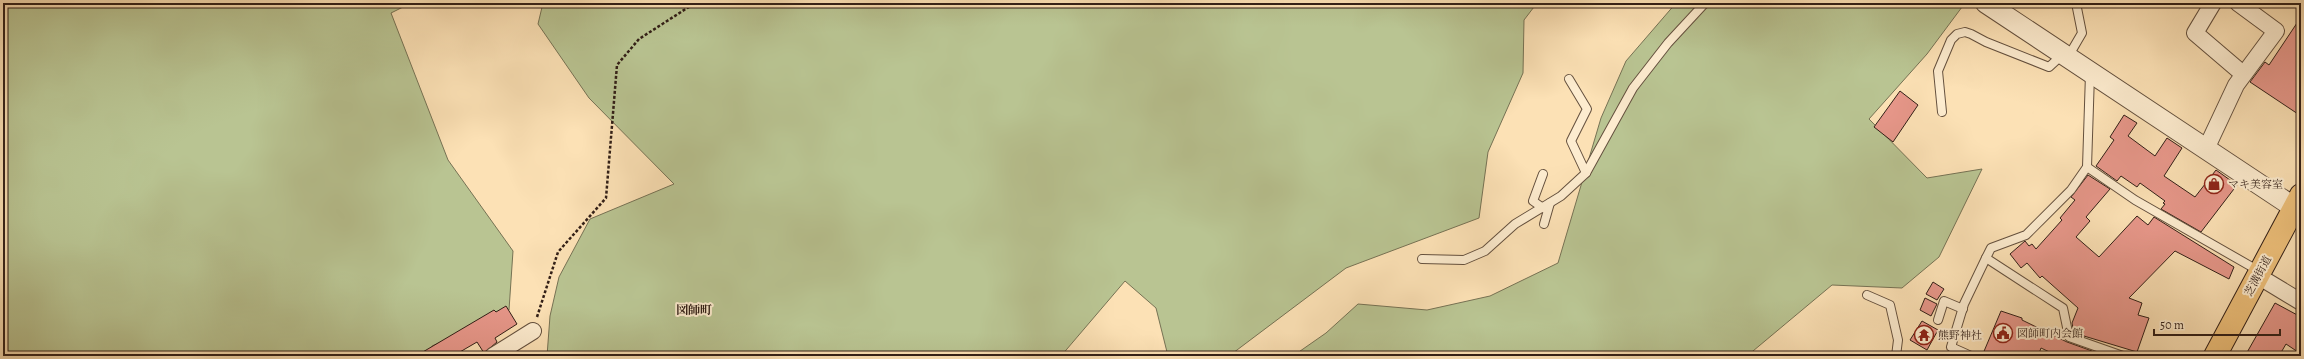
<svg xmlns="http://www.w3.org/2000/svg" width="2304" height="359" font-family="Alegreya,'Noto Serif JP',serif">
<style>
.green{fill:#b9c492;stroke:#767254}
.building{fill:#e7978a;stroke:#321f17}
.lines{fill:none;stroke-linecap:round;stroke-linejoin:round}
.service-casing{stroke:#64503e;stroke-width:10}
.minor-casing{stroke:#64503e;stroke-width:18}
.tertiary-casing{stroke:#64503e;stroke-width:22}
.primary-casing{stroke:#321f17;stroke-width:24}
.path{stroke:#321f17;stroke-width:2.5;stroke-dasharray:3 2;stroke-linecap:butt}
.service{stroke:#fdeccf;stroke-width:8}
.minor{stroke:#fdeccf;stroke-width:16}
.tertiary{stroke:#fdeccf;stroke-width:20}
.primary{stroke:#eec07a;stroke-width:22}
.labels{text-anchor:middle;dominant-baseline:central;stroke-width:4;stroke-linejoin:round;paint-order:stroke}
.poi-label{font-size:11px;fill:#321f17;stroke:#fdeccf;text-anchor:start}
.street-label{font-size:11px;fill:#321f17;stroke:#fdeccf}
.neighbourhood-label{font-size:12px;font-weight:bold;fill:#321f17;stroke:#fdeccf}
</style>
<rect width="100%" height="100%" fill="#fce1b5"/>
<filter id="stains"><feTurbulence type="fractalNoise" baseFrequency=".005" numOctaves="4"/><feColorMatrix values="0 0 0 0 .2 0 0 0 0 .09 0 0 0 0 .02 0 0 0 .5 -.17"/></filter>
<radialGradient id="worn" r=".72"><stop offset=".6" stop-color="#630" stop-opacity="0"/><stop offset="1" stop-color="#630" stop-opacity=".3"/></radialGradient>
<g class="green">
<polygon points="3,3 411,3 391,13 448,160 513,251 509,310 432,346 426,356 3,356"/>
<polygon points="543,3 1537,3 1524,20 1523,73 1488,152 1479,218 1346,268 1229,356 1168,356 1156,308 1125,281 1061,356 547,356 550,316 559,277 590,219 674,184 589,98 538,24"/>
<polygon points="1676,3 1965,3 1927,54 1869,119 1927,178 1982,169 1939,257 1902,288 1832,285 1747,356 1293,356 1326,333 1358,304 1427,310 1490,296 1558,263 1601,118 1626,61"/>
</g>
<g class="building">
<polygon points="2301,17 2301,116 2250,82 2265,62 2269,65"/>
<polygon points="1900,91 1918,105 1893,142 1874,127"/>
<polygon points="2124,115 2137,123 2128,136 2155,156 2167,138 2182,148 2164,176 2195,197 2216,170 2237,185 2201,232 2161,209 2165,204 2163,203 2165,201 2140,183 2137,187 2121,176 2117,181 2096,166 2114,140 2110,137"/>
<polygon points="2088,175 2110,189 2086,217 2090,221 2076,237 2099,257 2137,216 2148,225 2154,217 2234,267 2229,279 2175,251 2129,298 2142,303 2138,315 2149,318 2137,352 2074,333 2072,323 2078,308 2042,276 2040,278 2027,263 2021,268 2010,254 2025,241 2029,246 2032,244 2036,249 2062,220 2060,218 2075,200 2071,197"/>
<polygon points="1933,282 1944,289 1937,300 1926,294"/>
<polygon points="1925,298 1937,304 1931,316 1920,310"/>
<polygon points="2275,303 2301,317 2301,354 2286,344 2279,356 2245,356"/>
<polygon points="506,306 517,324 495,338 497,342 484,353 477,342 453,356 416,356 494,310 496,312"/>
<polygon points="2001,311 2022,318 2022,320 2067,342 2092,351 2090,356 2058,356 2041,348 2038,356 1982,356"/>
<polygon points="1922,321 1938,330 1927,350 1910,340"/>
</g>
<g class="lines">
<defs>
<g id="service">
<polyline points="2068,57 2082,33 2076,3"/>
<polyline points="2090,74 2087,167 2071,190 2026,235 1991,248 1986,258 2063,308 2069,337 2123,356"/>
<polyline points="1569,79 1587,109 1571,141 1586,173"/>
<polyline points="1942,112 1938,71 1951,40 1957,34 1965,32 1971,34 1986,42 2049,67 2062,55"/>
<polyline points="2087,167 2135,200 2259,271"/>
<polyline points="1543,208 1533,201 1543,174"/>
<polyline points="1544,224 1550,203"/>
<polyline points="1422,259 1464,260 1485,251 1515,224 1561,196 1586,173 1633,88 1668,43 1705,3"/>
<polyline points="1867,295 1890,305 1898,340 1896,356"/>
<polyline points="1938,320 1944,301 1963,309"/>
<polyline points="1971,356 1951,347 1964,304 1986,258"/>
</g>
<g id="minor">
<polyline points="2213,3 2195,33 2243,74"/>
<polyline points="2206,149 2236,85 2276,31 2238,3"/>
<polyline points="2258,276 2301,302"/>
<polyline points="493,356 533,331"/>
</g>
<polyline id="tertiary" points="1986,3 2301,212"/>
<polyline id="primary" points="2215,356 2301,195"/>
</defs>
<use href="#service" class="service-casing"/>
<use href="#minor" class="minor-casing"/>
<use href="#tertiary" class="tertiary-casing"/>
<use href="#primary" class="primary-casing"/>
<polyline class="path" points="537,317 558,252 606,198 617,65 639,39 695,3"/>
<use href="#service" class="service"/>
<use href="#minor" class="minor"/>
<use href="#tertiary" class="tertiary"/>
<use href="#primary" class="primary"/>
</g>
<defs>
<symbol id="shop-ring" viewBox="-11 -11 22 22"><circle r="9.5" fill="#fdeccf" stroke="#8f2418" stroke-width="1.5"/><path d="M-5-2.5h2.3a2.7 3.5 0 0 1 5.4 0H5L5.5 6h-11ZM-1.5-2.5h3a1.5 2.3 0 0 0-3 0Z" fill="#8f2418"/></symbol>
<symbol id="civic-ring" viewBox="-11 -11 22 22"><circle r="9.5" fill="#fdeccf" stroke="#8f2418" stroke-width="1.5"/><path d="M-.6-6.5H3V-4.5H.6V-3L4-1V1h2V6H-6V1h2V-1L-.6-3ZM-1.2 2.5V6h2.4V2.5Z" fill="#8f2418"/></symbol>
<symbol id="temple-ring" viewBox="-11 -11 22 22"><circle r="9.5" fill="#fdeccf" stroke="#8f2418" stroke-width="1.5"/><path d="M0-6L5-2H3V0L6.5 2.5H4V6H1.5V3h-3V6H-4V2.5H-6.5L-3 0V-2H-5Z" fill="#8f2418"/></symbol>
</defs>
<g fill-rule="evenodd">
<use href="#shop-ring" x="2203" y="173" width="22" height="22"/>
<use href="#civic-ring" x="1992" y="322" width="22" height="22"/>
<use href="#temple-ring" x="1913" y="324" width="22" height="22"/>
</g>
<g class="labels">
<g class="poi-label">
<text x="2228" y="184">マキ美容室</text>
<text x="2017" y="333">図師町内会館</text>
<text x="1938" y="335">熊野神社</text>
</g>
<g class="street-label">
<text transform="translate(2258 276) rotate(-62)">芝溝街道</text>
</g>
<g class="neighbourhood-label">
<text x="694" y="310">図師町</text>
</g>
</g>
<rect width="2304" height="359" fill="none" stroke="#fce1b5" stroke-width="16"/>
<rect x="4" y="4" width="2296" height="351" fill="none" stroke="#321f17" stroke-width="2"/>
<rect x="8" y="8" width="2288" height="343" fill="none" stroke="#321f17"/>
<path d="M2154 329v6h126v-6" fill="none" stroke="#321f17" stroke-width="2"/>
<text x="2160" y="329" font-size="12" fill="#321f17" stroke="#fdeccf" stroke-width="3" paint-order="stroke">50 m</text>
<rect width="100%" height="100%" filter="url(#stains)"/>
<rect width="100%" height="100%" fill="url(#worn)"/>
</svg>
